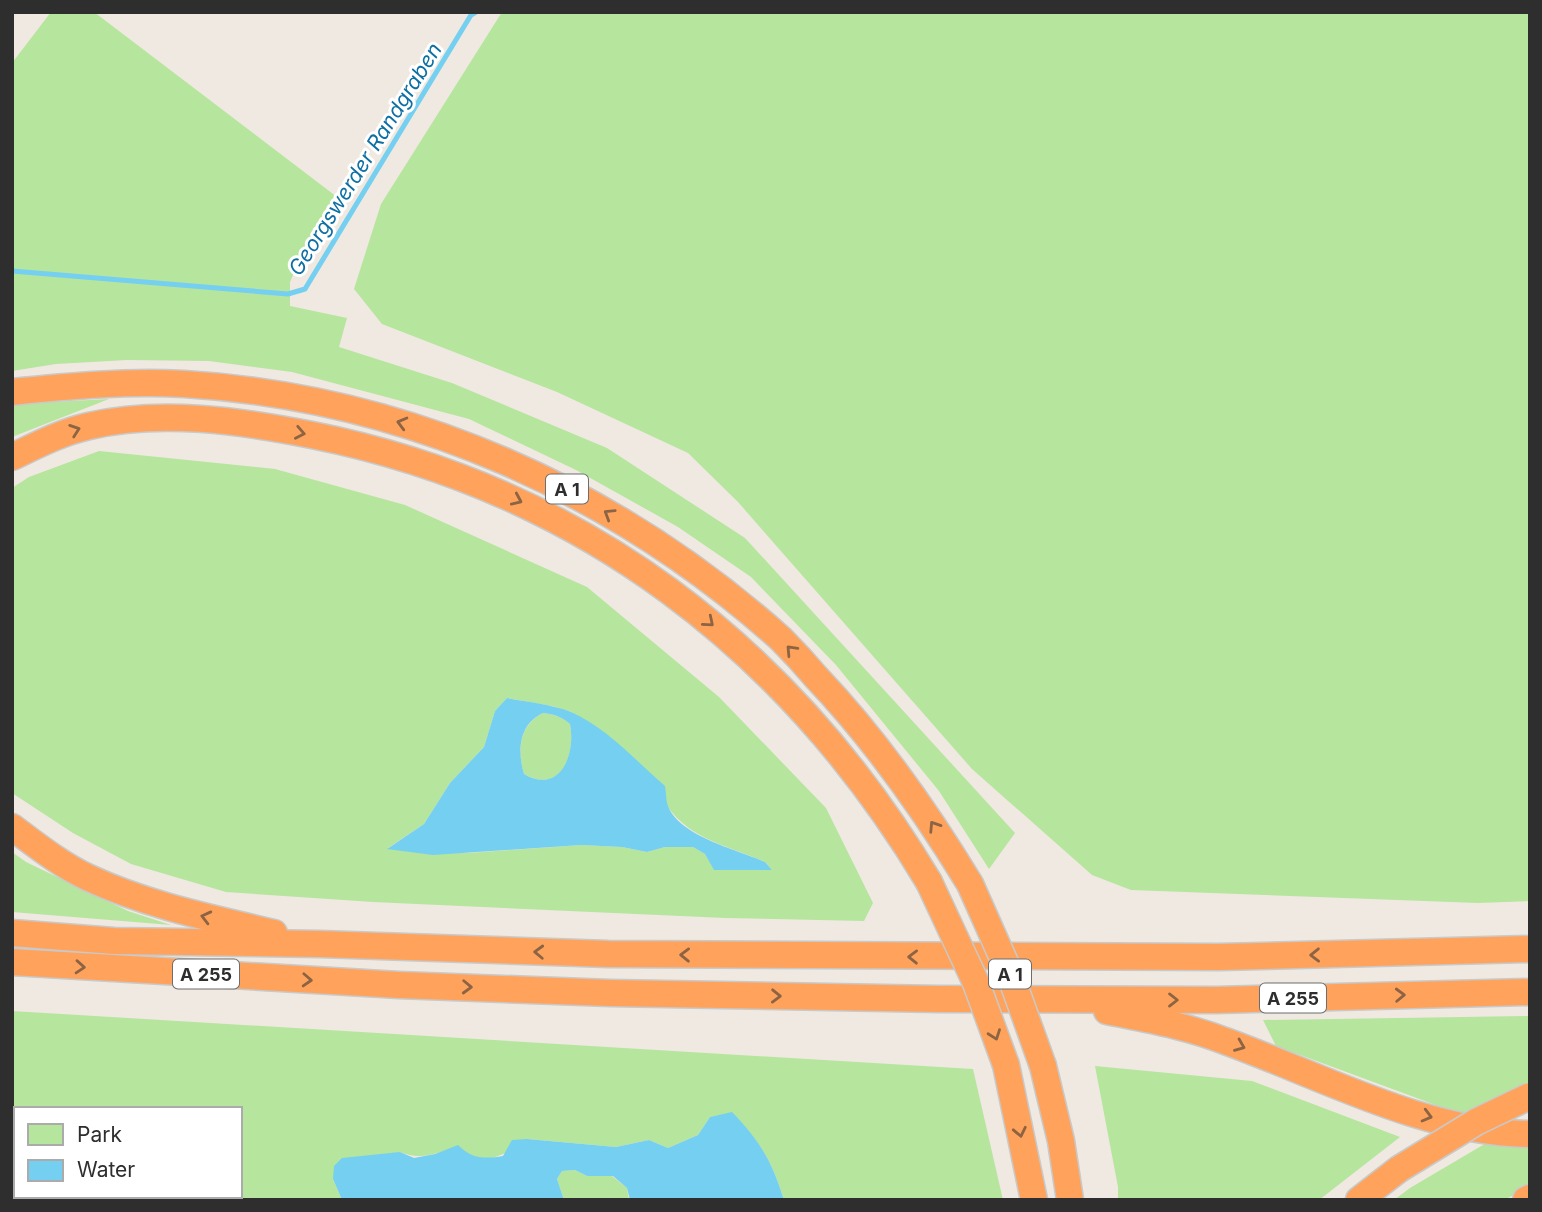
<svg xmlns="http://www.w3.org/2000/svg" width="1542" height="1212" font-family="Inter,sans-serif">
<style>
.green{fill:#b6e59e;fill-rule:evenodd}
.water{fill:#75cff0;fill-rule:evenodd}
.lines{fill:none;stroke-linecap:round;stroke-linejoin:round}
.stream{stroke:#75cff0;stroke-width:5}
.highway-casing{stroke:#c9c9c9;stroke-width:29}
.path{stroke:#c9c9c9;stroke-width:3.5;stroke-dasharray:5 3.5;stroke-linecap:butt}
.highway{stroke:#ffa35c;stroke-width:26}
.highway-bridge-casing{stroke:#c9c9c9;stroke-width:29;stroke-linecap:butt}
.highway-bridge{stroke:#ffa35c;stroke-width:26}
.oneway{stroke:#8c6343}
.labels{text-anchor:middle;dominant-baseline:central;stroke-width:6;stroke-linejoin:round;paint-order:stroke}
.shield{fill:#fff;stroke:#6d6d6d;stroke-width:2}
.shield-label{font-size:18px;font-weight:bold;fill:#2e2e2e}
.water-label{font-size:21px;font-style:italic;fill:#0d6fa3;stroke:#fff}
</style>
<rect width="100%" height="100%" fill="#efe9e1"/>
<g class="green">
<polygon points="51,12 94,12 337,197 301,256 290,282 290,306 347,318 339,347 452,383 607,448 745,538 1015,833 989,869 939,791 836,665 751,577 678,527 576,470 469,419 292,372 209,361 127,360 56,364 12,371 12,63"/>
<polygon points="502,12 1530,12 1530,901 1478,903 1131,890 1092,875 972,769 738,502 688,453 557,392 382,324 354,289 381,204"/>
<polygon points="109,399 12,437 12,404"/>
<path d="M 99,451 L 275,469 L 405,505 L 587,587 L 719,697 L 826,808 L 873,903 L 864,921 L 725,918 L 373,902 L 226,892 L 131,864 L 73,833 L 12,793 L 12,488 L 29,477 ZM 507,698 L 552,706 L 571,712 L 667,806 C 691,840 729,846 765,862 L 772,870 L 715,870 L 705,854 L 693,847 L 665,847 L 647,852 L 622,847 L 581,845 L 468,853 L 388,848 L 424,824 L 450,783 L 484,747 L 495,711 Z"/>
<path d="M 543,713 C 554,714 562,717 570,724 C 576,755 561,795 524,774 C 517,751 519,725 543,713 Z"/>
<polygon points="12,852 26,862 128,911 171,925 12,912"/>
<path d="M 12,1011 L 973,1069 L 1003,1200 L 784,1200 C 772,1161 760,1141 732,1113 L 710,1117 L 698,1135 L 668,1148 L 649,1140 L 616,1147 L 527,1139 C 504,1155 482,1170 458,1146 C 438,1153 421,1161 400,1152 L 333,1179 L 342,1200 L 105,1200 L 101,1196 L 240,1196 L 240,1109 L 16,1109 L 16,1135 L 12,1133 Z"/>
<polygon points="1530,1016 1530,1082 1460,1114 1276,1046 1263,1020"/>
<polygon points="1095,1066 1252,1081 1400,1137 1319,1200 1118,1200 1118,1187"/>
<polygon points="1488,1142 1530,1146 1530,1187 1504,1200 1394,1200 1410,1188"/>
<polygon points="575,1170 587,1176 612,1176 627,1188 629,1200 564,1200 557,1179 562,1171"/>
</g>
<g class="water">
<path d="M 507,698 C 528,702 551,704 571,712 C 607,728 636,761 665,786 C 666,792 666,798 667,803 C 676,836 739,850 765,862 L 772,870 L 714,870 L 705,854 L 693,847 L 665,847 L 647,852 L 622,847 L 581,845 L 433,855 L 387,849 L 424,824 L 450,783 L 484,747 L 495,711 ZM 543,713 C 554,714 562,717 570,724 C 576,755 560,795 524,774 C 517,751 519,724 543,713 Z"/>
<path d="M 732,1112 C 760,1141 772,1161 784,1200 L 630,1200 L 627,1188 L 613,1176 L 587,1176 L 575,1170 L 562,1171 L 557,1179 L 564,1200 L 342,1200 L 333,1179 L 334,1166 L 342,1158 L 400,1152 L 414,1158 L 435,1154 L 458,1145 C 472,1159 484,1159 503,1156 L 512,1140 L 527,1139 L 616,1147 L 649,1140 L 668,1148 L 698,1135 L 710,1117 Z"/>
</g>
<g class="lines">
<polyline class="stream" points="12,271 288,294 305,289 471,15 476,12"/>
<defs>
<g id="highway">
<path d="M 12,392 C 69,386 127,381 184,384 C 406,397 616,491 781,639 C 793,651 805,664 816,677 C 876,740 925,810 970,884"/>
<path d="M 12,457 C 37,445 62,432 89,426 C 161,409 241,421 312,435 C 582,489 789,648 929,882"/>
<path d="M 12,827 C 36,845 61,865 89,878 C 147,905 211,918 274,933"/>
<polyline points="12,933 114,941 320,944 608,954 1219,957 1530,949"/>
<polyline points="12,962 399,985 610,993 939,999 1217,1000 1530,992"/>
<path d="M 1107,1011 C 1146,1019 1187,1026 1225,1041 C 1322,1076 1425,1133 1530,1134"/>
<polyline points="1006,1065 1034,1200"/>
<polyline points="1043,1066 1061,1141 1070,1200"/>
<polyline points="12,1152 16,1154"/>
<polyline points="76,1196 81,1200"/>
<polyline points="1359,1200 1399,1169"/>
<polyline points="1526,1200 1530,1198"/>
</g>
</defs>
<use href="#highway" class="highway-casing"/>
<polyline class="path" points="12,1195 19,1200"/>
<use href="#highway" class="highway"/>
<defs>
<g id="highway-bridge">
<polyline points="929,882 976,983 1006,1065"/>
<polyline points="970,884 1010,974 1043,1066"/>
<polyline points="1399,1169 1476,1122 1530,1096"/>
</g>
</defs>
<use href="#highway-bridge" class="highway-bridge-casing"/>
<use href="#highway-bridge" class="highway-bridge"/>
</g>
<defs><path id="oneway-chevron" d="M-2-3.5L2.5 0L-2 3.5" fill="none" stroke-width="1.6" stroke-linecap="round" stroke-linejoin="round" transform="scale(1.75)"/></defs>
<g class="oneway">
<use href="#oneway-chevron" transform="translate(402 423) rotate(-165)"/>
<use href="#oneway-chevron" transform="translate(75 430) rotate(-19)"/>
<use href="#oneway-chevron" transform="translate(300 433) rotate(11)"/>
<use href="#oneway-chevron" transform="translate(517 500) rotate(24)"/>
<use href="#oneway-chevron" transform="translate(609 514) rotate(-148)"/>
<use href="#oneway-chevron" transform="translate(709 622) rotate(40)"/>
<use href="#oneway-chevron" transform="translate(791 650) rotate(-133)"/>
<use href="#oneway-chevron" transform="translate(934 826) rotate(-123)"/>
<use href="#oneway-chevron" transform="translate(206 917) rotate(-166)"/>
<use href="#oneway-chevron" transform="translate(539 952) rotate(-178)"/>
<use href="#oneway-chevron" transform="translate(685 955) rotate(-179)"/>
<use href="#oneway-chevron" transform="translate(1315 955) rotate(179)"/>
<use href="#oneway-chevron" transform="translate(913 957) rotate(-179)"/>
<use href="#oneway-chevron" transform="translate(80 967) rotate(4)"/>
<use href="#oneway-chevron" transform="translate(307 980) rotate(3)"/>
<use href="#oneway-chevron" transform="translate(467 987) rotate(2)"/>
<use href="#oneway-chevron" transform="translate(1400 995) rotate(-2)"/>
<use href="#oneway-chevron" transform="translate(776 996) rotate(1)"/>
<use href="#oneway-chevron" transform="translate(1173 1000)"/>
<use href="#oneway-chevron" transform="translate(995 1035) rotate(70)"/>
<use href="#oneway-chevron" transform="translate(1240 1046) rotate(22)"/>
<use href="#oneway-chevron" transform="translate(1427 1116) rotate(15)"/>
<use href="#oneway-chevron" transform="translate(1020 1132) rotate(78)"/>
</g>
<g class="labels">
<g class="shield">
<rect x="546" y="474.5" width="42" height="29" rx="5"/>
<rect x="173" y="959.5" width="66" height="29" rx="5"/>
<rect x="989" y="959.5" width="42" height="29" rx="5"/>
<rect x="1260" y="983.5" width="66" height="29" rx="5"/>
</g>
<g class="shield-label">
<text x="567" y="489">A 1</text>
<text x="206" y="974">A 255</text>
<text x="1010" y="974">A 1</text>
<text x="1293" y="998">A 255</text>
</g>
<g class="water-label">
<text transform="translate(365 159) rotate(-58)">Georgswerder Randgraben</text>
</g>
</g>
<rect width="1542" height="1212" fill="none" stroke="#2e2e2e" stroke-width="28"/>
<rect x="14" y="1107" width="228" height="91" fill="#ffffff" stroke="#ababab" stroke-width="2"/>
<rect x="28" y="1124" width="35" height="21" fill="#b6e59e" stroke="#ababab" stroke-width="2"/>
<text x="77" y="1142" font-size="21" fill="#2e2e2e">Park</text>
<rect x="28" y="1160" width="35" height="21" fill="#75cff0" stroke="#ababab" stroke-width="2"/>
<text x="77" y="1177" font-size="21" fill="#2e2e2e">Water</text>
</svg>
